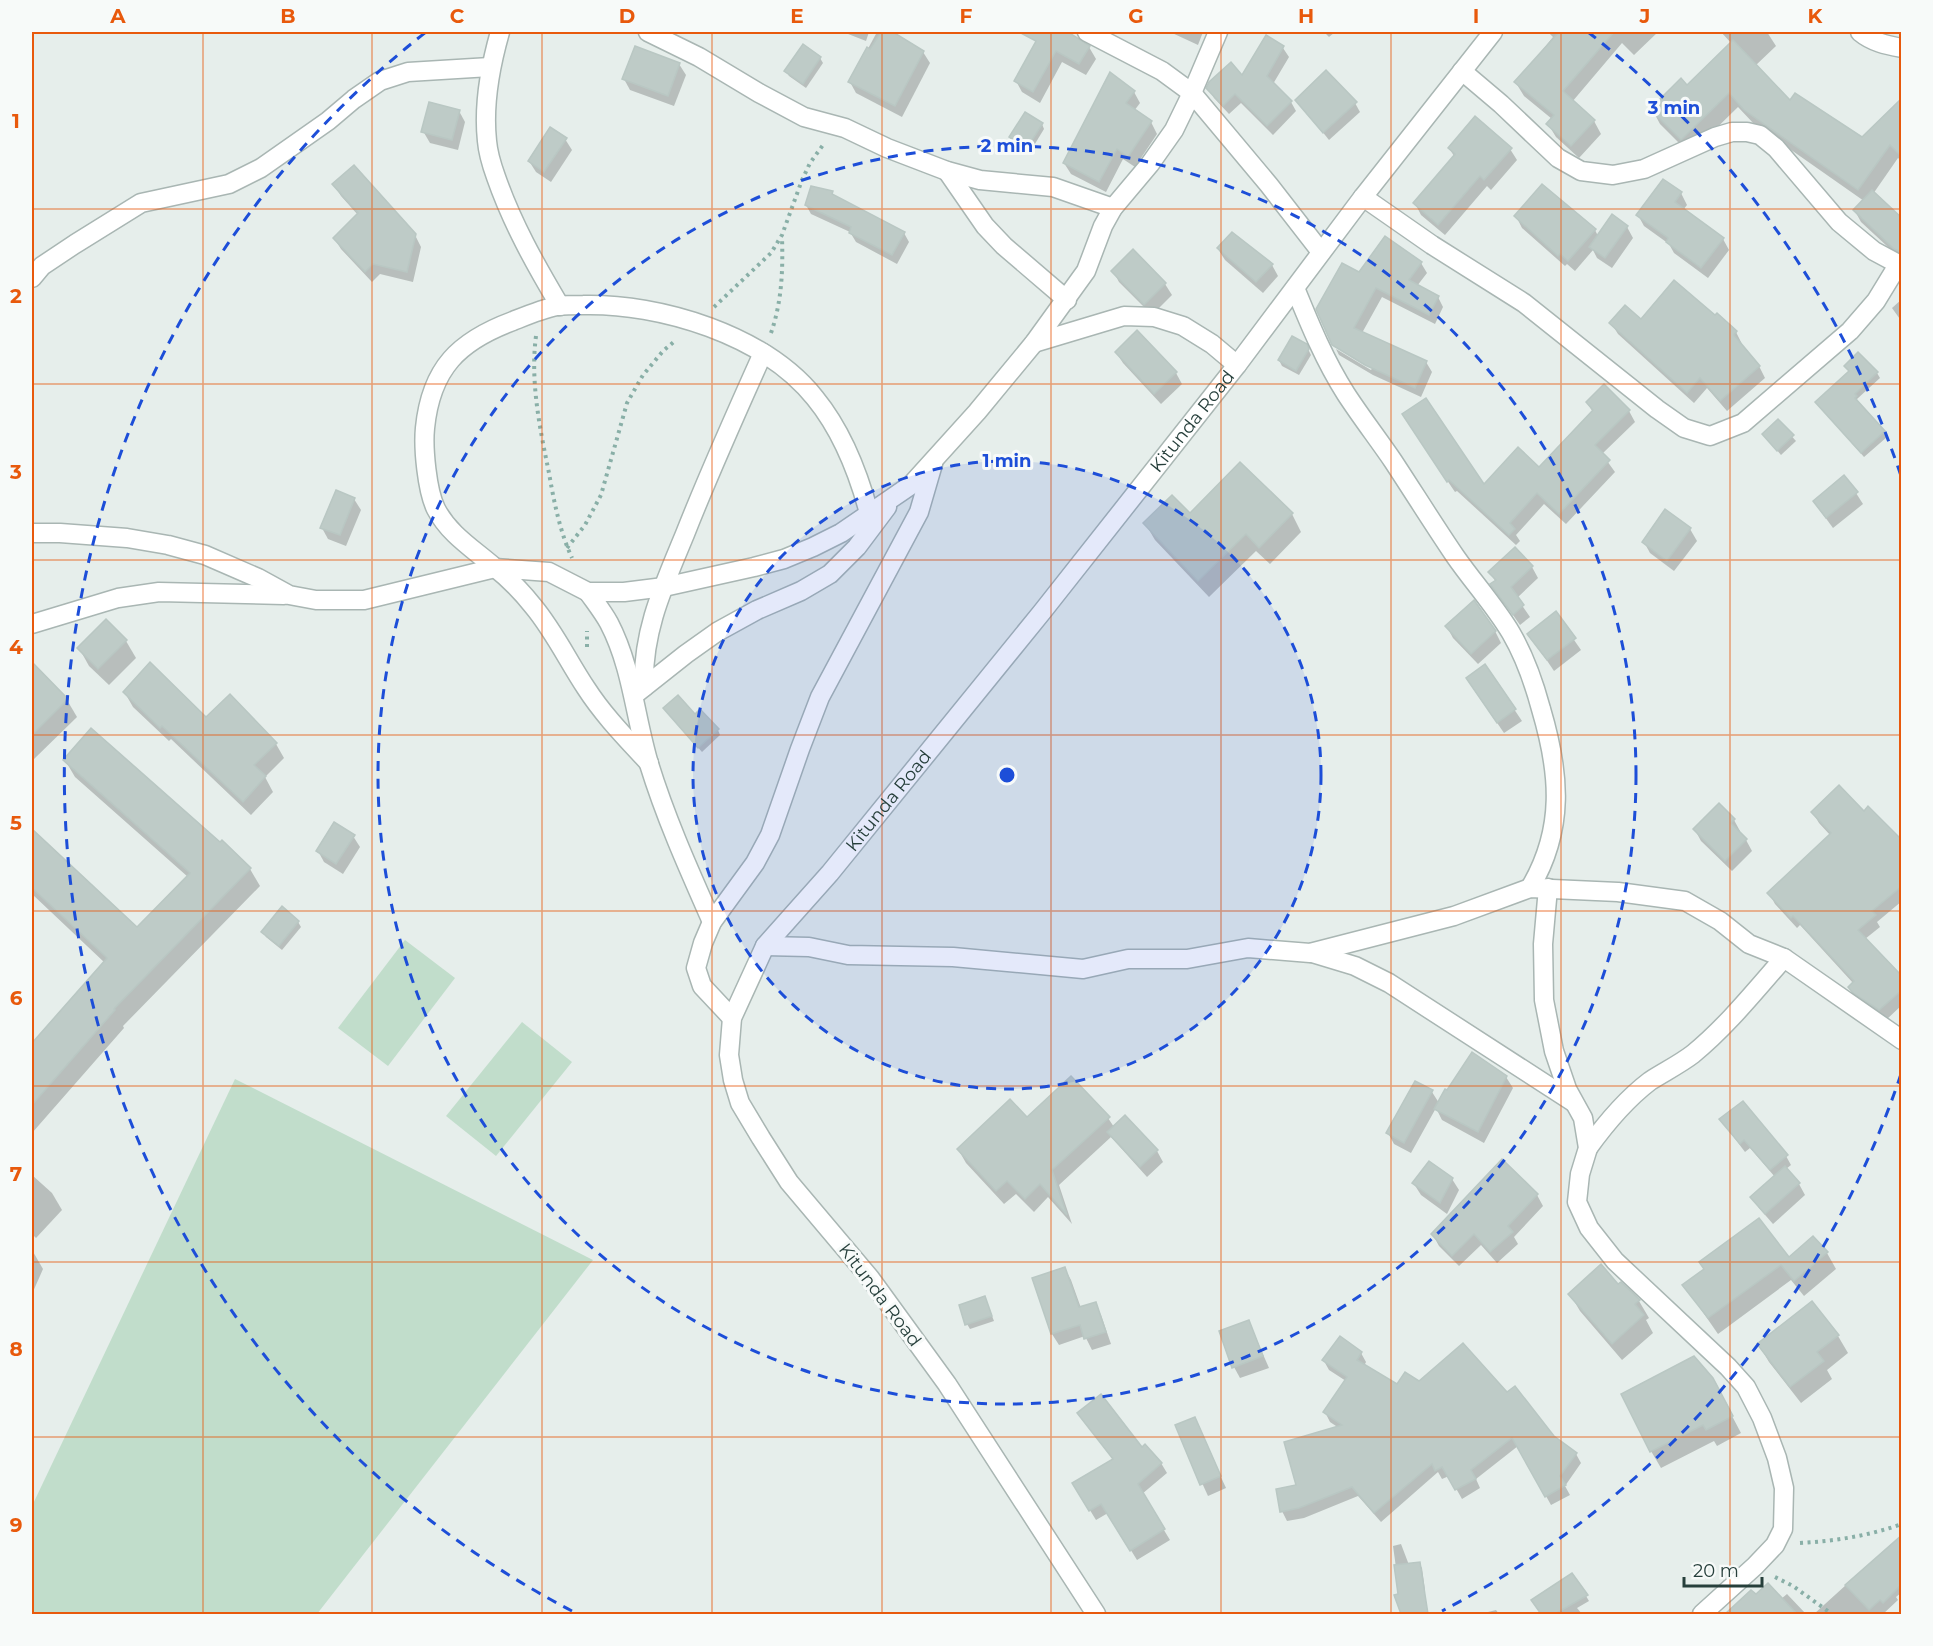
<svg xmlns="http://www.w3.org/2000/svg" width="1933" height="1646" font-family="Montserrat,sans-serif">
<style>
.green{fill:#c1ddcb}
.shadow{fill:#0003}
.building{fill:#becbc7;stroke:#b9c7c3;stroke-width:1.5}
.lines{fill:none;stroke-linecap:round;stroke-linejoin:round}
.minor-casing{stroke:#a9b6b3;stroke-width:21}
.path{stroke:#89afa7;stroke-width:4;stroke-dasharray:3 4.5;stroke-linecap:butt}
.minor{stroke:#fff;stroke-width:18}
.grid{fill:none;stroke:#e8590c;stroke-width:1.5;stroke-opacity:0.55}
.ring{fill:none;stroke:#1d4ed8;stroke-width:3;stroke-dasharray:10 8}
.labels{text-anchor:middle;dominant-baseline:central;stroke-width:6;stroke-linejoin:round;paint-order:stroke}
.street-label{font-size:18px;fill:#263f3b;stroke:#f7faf9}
.centre{fill:#1d4ed8;stroke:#f7faf9;stroke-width:3}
.ring-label{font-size:18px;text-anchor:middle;font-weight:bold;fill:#1d4ed8;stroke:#f7faf9;stroke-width:6;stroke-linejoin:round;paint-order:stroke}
.neatline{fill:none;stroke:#e8590c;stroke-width:2}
.grid-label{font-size:20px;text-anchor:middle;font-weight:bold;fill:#e8590c}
</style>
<rect width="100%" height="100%" fill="#e6eeeb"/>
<g class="green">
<polygon points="405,940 455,978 388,1066 338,1028"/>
<polygon points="522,1022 572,1062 496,1156 446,1116"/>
<polygon points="235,1079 593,1260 317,1614 32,1614 32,1506"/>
</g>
<g class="shadow">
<polygon points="843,32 869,32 866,41"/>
<polygon points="877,32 890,32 923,52 930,63 902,117 856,93 850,82"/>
<polygon points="1043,32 1063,32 1089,47 1096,59 1086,75 1062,62 1040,103 1022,92 1016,81"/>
<polygon points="1170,32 1203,32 1198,45"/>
<polygon points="1324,32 1335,32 1329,37"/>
<polygon points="1548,32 1658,32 1634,55 1622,43 1572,102 1594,121 1601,134 1579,158 1556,137 1548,124 1552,119 1524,96 1516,83 1553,37"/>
<polygon points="1721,32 1767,32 1776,46 1755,66 1790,103 1862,139 1902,100 1902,161 1898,158 1873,194 1902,220 1902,260 1861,222 1855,211 1864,201 1754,124 1738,107 1690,154 1660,124 1652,109 1687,87 1732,44"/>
<polygon points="1266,37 1283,48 1289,57 1273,84 1291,102 1296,111 1273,135 1241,103 1229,114 1214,98 1208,88 1243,77"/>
<polygon points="820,58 823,63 806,88 789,76 786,71"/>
<polygon points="679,64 686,75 674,106 630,90 624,79"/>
<polygon points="1134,92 1140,103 1134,111 1151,122 1157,134 1135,167 1123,159 1106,192 1071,174 1064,163"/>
<polygon points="1297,100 1355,103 1360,112 1329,140"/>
<polygon points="459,111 465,122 458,150 430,143 423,131"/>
<polygon points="1042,124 1044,129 1030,152 1013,142 1010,137"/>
<polygon points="565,139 572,150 551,182 536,172 529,161"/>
<polygon points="1449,148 1510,149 1517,160 1491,190 1487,186 1445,235 1421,215 1415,203 1454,156"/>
<polygon points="334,185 415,235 421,247 413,282 380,274 372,282 341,249 334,238 358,215 341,196"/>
<polygon points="832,193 835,197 904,233 909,242 897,264 856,242 850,232 811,214 806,205"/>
<polygon points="1681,193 1687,205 1683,210 1723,239 1729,250 1708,278 1674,253 1669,244 1644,226 1638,215"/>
<polygon points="1516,216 1595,230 1598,236 1627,227 1633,238 1612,268 1597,258 1593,250 1575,271 1567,264 1565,266 1522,228"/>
<polygon points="1218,249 1272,265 1278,276 1263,293 1225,260"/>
<polygon points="1133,251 1165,284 1172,295 1152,315 1119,282 1113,271"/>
<polygon points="1421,263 1427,273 1417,286 1438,297 1443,307 1435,324 1382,297 1362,333 1426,362 1432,372 1421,397 1373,375 1339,355 1336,349 1371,370 1373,367 1333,343 1359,274"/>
<polygon points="1902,299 1902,322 1892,308"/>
<polygon points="1641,321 1736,332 1742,344 1741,345 1759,366 1765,378 1727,411 1707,388 1694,403 1618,334 1611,323"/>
<polygon points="1306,345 1311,355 1299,375 1282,366 1279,360"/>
<polygon points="1116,352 1176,373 1182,384 1161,404 1123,363"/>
<polygon points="1846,367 1877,373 1880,378 1857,399 1858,403 1887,437 1864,457 1817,403 1850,373"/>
<polygon points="1587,403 1629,411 1635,422 1602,454 1615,472 1566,524 1544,504 1516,535 1520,541 1516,545 1457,491 1455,492 1410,426 1484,486 1539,469 1593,412"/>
<polygon points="1778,421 1796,441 1781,455 1764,435"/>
<polygon points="1856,493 1863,504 1833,528 1814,502"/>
<polygon points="354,499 361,510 346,546 328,539 322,528"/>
<polygon points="1666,511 1690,529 1697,541 1674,571 1650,553 1644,542"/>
<polygon points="1292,514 1301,532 1270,564 1256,551 1209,597 1155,540 1145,523 1190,516"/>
<polygon points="1532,567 1538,578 1517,598 1530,617 1520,625 1492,585 1496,582 1490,573"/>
<polygon points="1556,614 1581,650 1554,671 1529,634"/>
<polygon points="1447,627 1495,631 1501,643 1478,664 1453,638"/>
<polygon points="126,641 136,658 109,685 89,666 79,648"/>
<polygon points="1485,666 1522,721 1504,733 1474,689"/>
<polygon points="34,667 67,700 77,717 32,761 32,670"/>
<polygon points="125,693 276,744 284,758 265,777 273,792 251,815 171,739 169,741 133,707"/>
<polygon points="665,709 695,716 718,730 720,735 702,752"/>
<polygon points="65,760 250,869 260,886 123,1026 124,1028 32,1133 32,1046 105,963 32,894 32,831 137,929 188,877 75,777"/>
<polygon points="1813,813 1864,813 1902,842 1902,901 1877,922 1880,927 1865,939 1902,978 1902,1005 1886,1020 1856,997 1850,987 1853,983 1800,925 1797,928 1775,904 1769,893 1830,835 1819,823"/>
<polygon points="1734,820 1740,831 1739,833 1746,840 1752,851 1732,871 1701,841 1695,830"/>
<polygon points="353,836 360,847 343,874 324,862 318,851"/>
<polygon points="282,909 298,922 301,927 282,950 266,937 263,932"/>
<polygon points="1506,1077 1513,1088 1484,1143 1442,1120 1436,1108 1411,1153 1394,1144 1388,1133 1416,1083 1432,1092 1439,1103"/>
<polygon points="1108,1118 1114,1127 1157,1151 1163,1162 1147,1177 1111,1137 1059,1185 1072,1224 1048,1197 1034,1212 1016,1194 1004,1204 966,1163 958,1149"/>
<polygon points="1726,1127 1786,1156 1791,1165 1786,1169 1799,1184 1805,1195 1773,1224 1759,1208 1752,1197 1775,1177 1750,1148 1745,1152"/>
<polygon points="32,1175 52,1193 62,1210 36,1238 32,1234"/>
<polygon points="1452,1179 1459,1190 1447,1214 1421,1195 1414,1184"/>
<polygon points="1537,1195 1543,1206 1514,1237 1518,1244 1497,1263 1481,1245 1459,1266 1439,1246 1433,1235"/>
<polygon points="32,1250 43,1269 32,1294"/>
<polygon points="1827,1253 1836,1269 1804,1296 1791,1280 1718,1334 1684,1285 1788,1259"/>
<polygon points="1065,1269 1071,1280 1081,1308 1095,1303 1101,1315 1111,1344 1092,1350 1085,1336 1059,1345 1052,1334 1033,1279"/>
<polygon points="1618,1286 1639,1301 1649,1318 1646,1320 1653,1333 1622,1360 1580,1311 1570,1294"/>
<polygon points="985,1298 994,1321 970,1329 967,1324"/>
<polygon points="1812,1303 1838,1336 1848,1353 1827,1370 1832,1379 1801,1403 1769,1362 1759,1345"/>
<polygon points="1249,1322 1269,1368 1240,1378 1234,1367"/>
<polygon points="1361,1353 1366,1362 1364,1366 1397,1387 1419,1383 1507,1394 1553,1437 1576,1454 1581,1463 1565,1486 1570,1495 1551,1505 1518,1446 1476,1479 1480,1488 1462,1499 1449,1476 1442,1479 1438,1472 1381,1522 1358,1496 1304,1518 1287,1521 1282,1511 1339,1428 1330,1422 1325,1412 1346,1381 1329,1370 1324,1361"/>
<polygon points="1722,1397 1741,1433 1717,1446 1714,1441 1661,1468 1651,1451"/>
<polygon points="1079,1413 1142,1449 1161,1463 1167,1473 1142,1494 1170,1540 1137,1560 1108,1513 1096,1520 1074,1484 1114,1460"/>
<polygon points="1194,1419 1226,1488 1208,1496 1176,1426"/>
<polygon points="1401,1544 1409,1565 1419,1563 1422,1568 1425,1590 1418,1590 1424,1610 1409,1614 1404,1614 1402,1611 1393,1546"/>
<polygon points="1902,1544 1902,1592 1896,1597 1898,1600 1883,1614 1814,1614 1868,1565"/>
<polygon points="1751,1592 1755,1597 1781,1599 1787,1594 1806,1614 1726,1614"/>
<polygon points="1586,1596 1589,1601 1577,1608 1582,1614 1542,1614 1536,1605"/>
<polygon points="1496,1610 1499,1614 1480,1614"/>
</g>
<g class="building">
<polygon points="881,32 893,32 924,51 895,106 848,82 867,47 870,49"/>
<polygon points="1019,32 1068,32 1090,46 1079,64 1056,51 1033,92 1014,81 1036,41"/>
<polygon points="1559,32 1614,32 1563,91 1595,120 1571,146 1546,124 1554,115 1514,82"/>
<polygon points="1266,35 1284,46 1267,76 1292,101 1267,126 1235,94 1223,106 1206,88 1209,82 1231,62 1242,75"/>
<polygon points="1733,40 1790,100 1795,93 1862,137 1902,98 1902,157 1890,145 1858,190 1744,110 1729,93 1681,140 1650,109 1681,78 1687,85"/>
<polygon points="803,44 821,57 803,84 784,71"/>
<polygon points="635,46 680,63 668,96 622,79"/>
<polygon points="1326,70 1357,102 1323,133 1295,100"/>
<polygon points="1110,72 1135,91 1126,103 1152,121 1128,157 1117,149 1099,182 1063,163"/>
<polygon points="429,102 460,110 452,140 421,132"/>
<polygon points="1025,112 1043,123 1027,148 1009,137"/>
<polygon points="1475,116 1512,148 1484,180 1480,176 1438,225 1413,203 1455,154 1448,148"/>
<polygon points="550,127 567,138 544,172 528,161"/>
<polygon points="354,165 416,234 407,272 373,264 365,272 333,238 358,213 332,184"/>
<polygon points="1663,179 1682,192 1675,202 1724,238 1701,268 1666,242 1668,238 1636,215"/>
<polygon points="1542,184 1596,229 1568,261 1560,254 1558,256 1514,216"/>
<polygon points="811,186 833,191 832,194 905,232 892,255 849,233 851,227 805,205"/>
<polygon points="1872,190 1902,218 1902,252 1894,249 1853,210"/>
<polygon points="1612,214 1628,226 1605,258 1589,247"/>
<polygon points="1232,232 1273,264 1256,282 1217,248"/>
<polygon points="1385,236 1422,262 1409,280 1439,296 1429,315 1376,288 1354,328 1427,361 1415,388 1365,365 1332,345 1316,309 1342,263 1359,272"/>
<polygon points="1133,249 1166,283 1144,305 1111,271"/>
<polygon points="1674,280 1715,315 1717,313 1737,331 1734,335 1760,366 1720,401 1700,378 1687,393 1609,323 1625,305 1641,319"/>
<polygon points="1137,330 1177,372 1154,394 1115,352"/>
<polygon points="1292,336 1307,344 1309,349 1296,371 1278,360"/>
<polygon points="1858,352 1878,372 1855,394 1857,396 1855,398 1885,431 1861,453 1815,402 1849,371 1844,366"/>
<polygon points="1604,384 1630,410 1595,445 1610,460 1559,514 1537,493 1510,523 1515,529 1509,535 1449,480 1447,482 1402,414 1426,398 1484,484 1518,447 1539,467 1593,410 1586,402"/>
<polygon points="1778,419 1794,435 1777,451 1762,434"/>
<polygon points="1240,462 1293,513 1259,548 1246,534 1198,581 1143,523 1172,495 1190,513"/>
<polygon points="1844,475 1858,492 1826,518 1813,501"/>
<polygon points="336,490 355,498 340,535 320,528"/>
<polygon points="1665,509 1691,528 1667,561 1642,542"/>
<polygon points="1515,547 1533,566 1511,587 1524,605 1513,615 1490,584 1496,580 1488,572"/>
<polygon points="1474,600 1496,631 1471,654 1445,626"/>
<polygon points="1556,611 1576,638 1547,660 1527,634"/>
<polygon points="106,619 127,640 98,669 77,648"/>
<polygon points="32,662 68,699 32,735"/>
<polygon points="150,662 206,717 230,694 277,743 254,765 266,776 243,802 162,726 160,728 123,692"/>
<polygon points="1485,664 1516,709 1497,723 1466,678"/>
<polygon points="678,695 695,714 700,709 719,729 698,748 663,708"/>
<polygon points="91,728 220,842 222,840 251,868 114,1009 115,1010 32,1105 32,1043 107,958 32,888 32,829 137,927 190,873 63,760"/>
<polygon points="1839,785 1864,811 1868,806 1902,840 1902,886 1872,911 1876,915 1858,930 1902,976 1902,990 1879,1010 1853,993 1848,987 1854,981 1793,916 1791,918 1767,893 1831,833 1811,812"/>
<polygon points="1719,803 1735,819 1731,823 1747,839 1725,861 1693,829"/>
<polygon points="334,822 355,835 336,864 316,851"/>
<polygon points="282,906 299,921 279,946 261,932"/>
<polygon points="1472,1052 1507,1076 1478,1132 1434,1109 1445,1089 1447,1090"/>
<polygon points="1071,1076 1110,1117 1052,1170 1067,1215 1040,1184 1025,1199 1007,1181 996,1191 957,1149 1010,1099 1027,1117"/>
<polygon points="1415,1081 1433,1090 1404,1143 1386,1133"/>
<polygon points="1743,1101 1788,1155 1770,1170 1744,1140 1740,1144 1719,1119"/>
<polygon points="1125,1115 1158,1150 1140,1167 1107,1132"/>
<polygon points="1502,1159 1538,1194 1508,1226 1513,1232 1490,1252 1474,1234 1452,1256 1431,1234"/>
<polygon points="1429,1161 1453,1178 1440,1203 1412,1183"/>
<polygon points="1785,1166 1800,1183 1765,1214 1750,1197"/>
<polygon points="1759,1218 1789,1257 1813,1236 1828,1252 1794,1281 1781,1265 1708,1318 1682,1285 1704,1269 1699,1262"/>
<polygon points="1601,1264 1618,1284 1621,1282 1640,1300 1635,1304 1644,1315 1612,1344 1568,1294"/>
<polygon points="1065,1267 1079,1307 1096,1302 1106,1332 1084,1339 1080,1325 1051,1334 1032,1278"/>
<polygon points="985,1296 992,1316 965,1325 959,1305"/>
<polygon points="1812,1301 1839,1335 1817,1352 1824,1361 1790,1387 1757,1344"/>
<polygon points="1249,1320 1263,1356 1232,1368 1219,1331"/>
<polygon points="1340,1336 1362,1352 1357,1360 1397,1384 1405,1372 1419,1381 1463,1343 1507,1392 1515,1386 1554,1436 1577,1453 1560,1476 1566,1485 1545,1497 1512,1438 1471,1470 1476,1479 1455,1490 1442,1467 1435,1471 1432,1464 1374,1513 1352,1487 1299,1508 1280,1512 1276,1489 1296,1485 1284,1442 1342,1425 1323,1412 1347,1377 1322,1360"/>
<polygon points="1694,1356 1713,1378 1733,1416 1706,1430 1703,1425 1650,1452 1621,1394"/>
<polygon points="1101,1394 1142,1447 1145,1444 1162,1463 1138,1484 1165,1529 1130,1551 1101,1504 1089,1511 1072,1483 1113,1459 1077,1413"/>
<polygon points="1195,1417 1221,1476 1200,1485 1175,1425"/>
<polygon points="1902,1535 1902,1584 1883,1603 1880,1600 1869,1610 1845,1585"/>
<polygon points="1420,1562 1428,1614 1401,1614 1394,1595 1398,1594 1394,1565"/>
<polygon points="1572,1573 1588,1595 1555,1614 1541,1614 1531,1600"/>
<polygon points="1768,1583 1797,1614 1725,1614 1751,1590 1756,1594"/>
</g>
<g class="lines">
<defs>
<g id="minor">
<path d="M 500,32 C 490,67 483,104 487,141 C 488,153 492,166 496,177 C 512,223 535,264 560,306"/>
<polyline points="648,32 699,57 759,93 804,117 845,128 887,148 947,171 980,180 1053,187 1113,208"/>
<polyline points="1087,32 1162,71 1192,93 1269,185 1321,252"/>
<path d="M 1860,32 C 1872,42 1886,45 1902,48"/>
<polyline points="1462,71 1501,104 1558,158 1581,171 1613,175 1644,169 1715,137 1732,132 1747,132 1760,135 1776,148 1839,222 1874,251 1902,266"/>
<polyline points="947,171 985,226 1004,246 1067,300"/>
<polyline points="1363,197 1432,245 1524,303 1657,409 1684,428 1710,436 1743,423 1850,331 1876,301 1898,265 1902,263"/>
<polyline points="32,278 42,266 75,244 141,203 229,184 261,168 328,121 354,99 380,81 408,72 490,67"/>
<path d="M 1295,288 C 1310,325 1325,361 1346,394 C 1361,417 1378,439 1393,461 C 1414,493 1434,525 1455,556 C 1473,582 1495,606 1511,633 C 1525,657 1534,683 1541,709 C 1560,773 1565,829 1530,888"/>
<polyline points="1034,343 1124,316 1154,317 1183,326 1212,344 1237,365"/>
<polyline points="32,533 60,533 127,538 168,545 205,555 258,578 289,595 316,600 364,600 495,568 549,572 588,592 624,592 664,587 754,567 784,559 813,547 841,533 911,485 977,412 1034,343 1086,271 1103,226 1113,208 1150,164 1174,130 1192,93 1218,32"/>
<path d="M 588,592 C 595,602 603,612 609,623 C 632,667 635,717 649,764 C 666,819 689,870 712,922"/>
<polyline points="32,624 118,598 159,592 284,595"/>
<path d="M 644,687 C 642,631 664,585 685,534 C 709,473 736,413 763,353"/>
<polyline points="638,692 686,654 717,632 757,610 801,591 830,574 857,547 887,507"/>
<path d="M 649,763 C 627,739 604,716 586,688 C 568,661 554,631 533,606 C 522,592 507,577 493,566 C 472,548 449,534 436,509 C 427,491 423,448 425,428 C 431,368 459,341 513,321 C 528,315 542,309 557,306 C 566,305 575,305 583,305 C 660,303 765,335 815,398 C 842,431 858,472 869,513"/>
<polyline points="1548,888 1543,944 1544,1000 1554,1051 1567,1089 1583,1118 1588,1148 1580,1174 1577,1202 1589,1228 1615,1261 1728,1367 1746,1387 1762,1418 1777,1458 1784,1488 1783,1529 1775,1545 1755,1566 1702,1614"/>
<polyline points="765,946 809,947 848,955 953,957 1083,969 1128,959 1187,959 1248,948 1310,953 1454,916 1530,888 1618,892 1685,901 1720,921 1749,944 1784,958 1902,1040"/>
<polyline points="1312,953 1355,966 1389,983 1573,1102"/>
<polyline points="732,1018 702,986 696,968 703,943 712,922 755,863 770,835 800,749 820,697 919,512 933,464"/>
<path d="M 1588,1148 C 1606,1123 1625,1100 1650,1081 C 1664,1072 1680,1064 1693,1054 C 1727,1026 1755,991 1784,958"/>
<path id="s1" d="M 1096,1614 L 947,1384 L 870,1278 L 789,1182 L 761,1138 L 740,1103 L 733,1080 L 729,1055 L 732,1018 L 765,946 L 830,873 L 1042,612 L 1237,365 L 1363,197 L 1493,32"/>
</g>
</defs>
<use href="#minor" class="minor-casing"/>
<g class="path">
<polyline points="714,307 771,253 782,235 802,180 810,163 823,145"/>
<path d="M 771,333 C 782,301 783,270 782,237"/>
<path d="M 536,336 C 530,382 540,429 549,473 C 554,502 560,532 572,558"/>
<polyline points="567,548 585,525 601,495 627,403 643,375 663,351 676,340"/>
<polyline points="587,647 587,631"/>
<path d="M 1800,1543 C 1835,1541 1868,1536 1902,1524"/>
<polyline points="1775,1577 1793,1586 1832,1614"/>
</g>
<use href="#minor" class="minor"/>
</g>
<path class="grid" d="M 203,32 L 203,1614M 372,32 L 372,1614M 542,32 L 542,1614M 712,32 L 712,1614M 882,32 L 882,1614M 1051,32 L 1051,1614M 1221,32 L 1221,1614M 1391,32 L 1391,1614M 1561,32 L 1561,1614M 1730,32 L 1730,1614M 32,209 L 1902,209M 32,384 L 1902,384M 32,560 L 1902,560M 32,735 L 1902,735M 32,911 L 1902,911M 32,1086 L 1902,1086M 32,1262 L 1902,1262M 32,1437 L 1902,1437"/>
<circle cx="1007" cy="775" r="314" fill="#1d4ed8" fill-opacity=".12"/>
<g class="ring">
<circle cx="1007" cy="775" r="314"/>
<circle cx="1007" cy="775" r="629"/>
<path d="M1901 1074A943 943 0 0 1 1442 1611M572 1611A943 943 0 0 1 426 32M1588 32A943 943 0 0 1 1901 476"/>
</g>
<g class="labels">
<g class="street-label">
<text stroke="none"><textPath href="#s1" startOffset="1466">Kitunda Road</textPath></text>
<text stroke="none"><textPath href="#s1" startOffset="980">Kitunda Road</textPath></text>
<text transform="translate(880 1295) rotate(53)">Kitunda Road</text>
</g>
</g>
<circle cx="1007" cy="775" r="9" class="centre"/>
<g class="ring-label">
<text x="1674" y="114">3 min</text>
<text x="1007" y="152">2 min</text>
<text x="1007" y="467">1 min</text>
</g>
<rect width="1933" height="1646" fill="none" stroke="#f7faf9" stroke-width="66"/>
<path d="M1684 1577v9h78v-9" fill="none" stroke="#263f3b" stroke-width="3"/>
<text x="1693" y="1577" font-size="18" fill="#263f3b" stroke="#f7faf9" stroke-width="4.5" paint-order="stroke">20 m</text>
<rect x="33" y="33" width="1867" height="1580" class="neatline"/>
<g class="grid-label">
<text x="118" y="23">A</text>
<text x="288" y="23">B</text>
<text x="457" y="23">C</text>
<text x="627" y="23">D</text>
<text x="797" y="23">E</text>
<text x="966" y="23">F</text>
<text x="1136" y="23">G</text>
<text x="1306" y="23">H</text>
<text x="1476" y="23">I</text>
<text x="1645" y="23">J</text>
<text x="1815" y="23">K</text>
<text x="16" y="128">1</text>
<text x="16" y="303">2</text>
<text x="16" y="479">3</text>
<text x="16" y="654">4</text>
<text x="16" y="830">5</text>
<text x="16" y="1005">6</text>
<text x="16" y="1181">7</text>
<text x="16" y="1356">8</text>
<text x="16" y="1532">9</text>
</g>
</svg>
